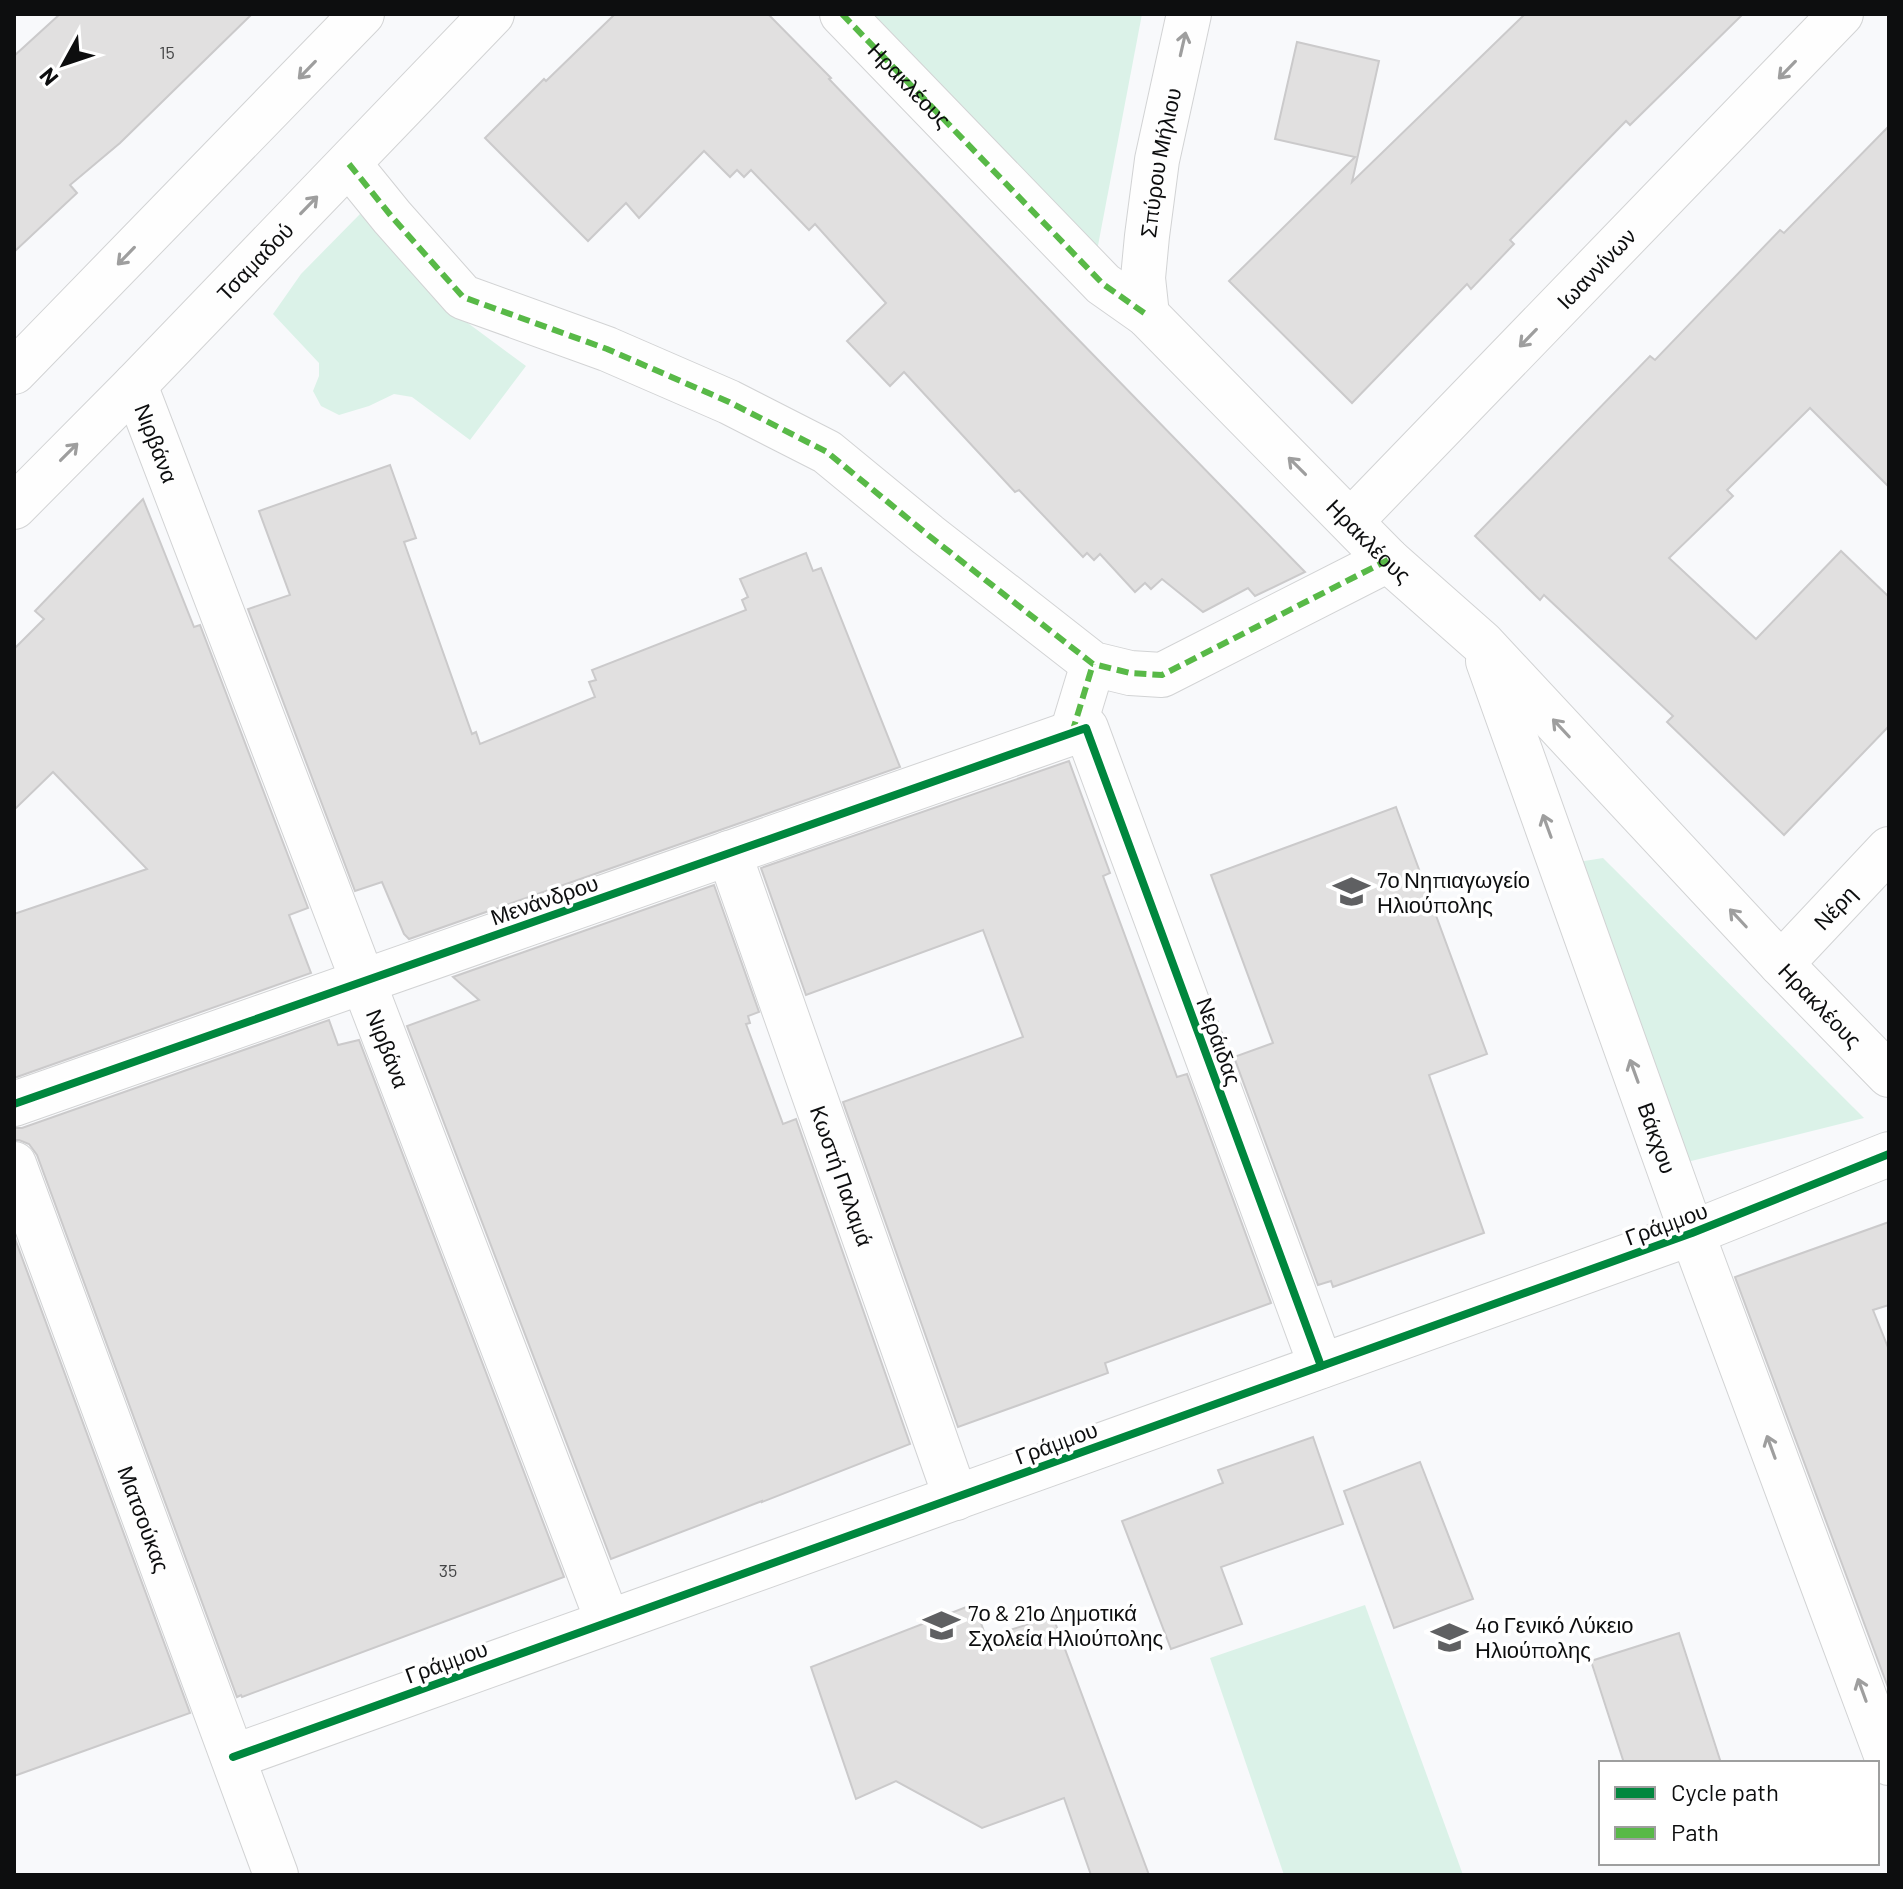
<svg xmlns="http://www.w3.org/2000/svg" width="1903" height="1889" font-family="Barlow,sans-serif">
<style>
.green{fill:#dbf2e8}
.building{fill:#e1e0e0;stroke:#cbcacb;stroke-width:2}
.lines{fill:none;stroke-linecap:round;stroke-linejoin:round}
.pedestrian-casing{stroke:#d2d3d4;stroke-width:46}
.minor-casing{stroke:#d2d3d4;stroke-width:46}
.pedestrian{stroke:#fefefe;stroke-width:44}
.minor{stroke:#fefefe;stroke-width:44}
.quiet{stroke:#58b947;stroke-width:6;stroke-dasharray:12 6;stroke-linecap:butt}
.cycleway-casing{stroke:#fff;stroke-width:13}
.cycleway{stroke:#00873e;stroke-width:8}
.oneway{stroke:#9e9e9e}
.labels{text-anchor:middle;dominant-baseline:central;stroke-width:7;stroke-linejoin:round;paint-order:stroke}
.number-label{font-size:18px;fill:#444546}
.street-label{font-size:22px;fill:#0d0e0f;stroke:#fff}
.poi-label{font-size:22px;fill:#0d0e0f;stroke:#fff;text-anchor:start}
</style>
<rect width="100%" height="100%" fill="#f8f9fb"/>
<g class="green">
<polygon points="863,14 1142,14 1096,256"/>
<polygon points="360,214 457,315 526,366 470,440 412,397 394,394 369,406 339,415 321,406 313,391 319,376 319,363 273,314 301,274"/>
<polygon points="1603,858 1864,1118 1671,1166 1578,862"/>
<polygon points="1365,1605 1463,1875 1284,1875 1210,1658"/>
</g>
<g class="building">
<polygon points="60,14 252,14 120,143 70,185 77,193 14,252 14,56"/>
<polygon points="615,14 768,14 831,78 829,79 1067,328 1305,572 1255,596 1248,588 1203,612 1162,579 1151,589 1145,583 1135,592 1100,554 1094,560 1087,553 1083,557 1019,490 1015,492 904,372 890,386 847,341 886,303 815,224 809,230 751,170 744,177 737,170 730,177 704,151 639,218 626,203 588,241 485,138 544,79 546,81"/>
<polygon points="1525,14 1743,14 1630,125 1626,121 1510,240 1514,244 1471,289 1467,284 1352,403 1229,281 1355,157 1275,139 1297,42 1379,61 1352,182"/>
<polygon points="1889,126 1889,487 1810,408 1727,490 1733,496 1669,558 1756,639 1841,551 1889,597 1889,726 1784,835 1667,722 1673,716 1544,595 1540,600 1475,536 1650,356 1655,360 1780,230 1784,233"/>
<polygon points="390,465 416,538 404,542 472,734 476,732 480,744 595,697 589,682 596,680 592,670 746,610 742,600 748,597 740,579 806,553 813,571 821,568 900,767 409,939 404,934 382,882 355,891 248,609 290,595 259,511"/>
<polygon points="143,499 194,627 200,625 308,908 289,915 311,973 14,1078 14,914 147,869 53,772 14,810 14,649 44,619 35,611"/>
<polygon points="1069,761 1110,873 1103,876 1177,1077 1187,1074 1271,1303 1105,1363 1108,1373 958,1427 843,1102 1023,1037 983,930 806,995 761,868"/>
<polygon points="1396,807 1487,1054 1429,1075 1484,1233 1333,1287 1331,1281 1318,1285 1234,1057 1273,1043 1211,875"/>
<polygon points="714,885 759,1012 748,1016 750,1023 746,1024 783,1124 796,1119 910,1444 762,1502 762,1501 611,1559 407,1026 479,1000 453,977"/>
<polygon points="329,1020 338,1045 359,1040 564,1577 242,1697 241,1695 237,1697 37,1155 29,1144 19,1140 14,1140 14,1128 22,1128"/>
<polygon points="1889,1222 1889,1305 1873,1310 1889,1350 1889,1690 1735,1277"/>
<polygon points="14,1236 190,1713 14,1776"/>
<polygon points="1313,1437 1343,1524 1221,1567 1242,1624 1171,1649 1122,1521 1223,1483 1218,1470"/>
<polygon points="1420,1462 1473,1599 1394,1628 1344,1491"/>
<polygon points="974,1604 986,1637 1053,1617 1149,1875 1091,1875 1064,1798 982,1828 896,1781 856,1799 811,1667"/>
<polygon points="1679,1633 1721,1763 1624,1763 1591,1661"/>
</g>
<g class="lines">
<defs>
<g id="pedestrian">
<polyline points="349,164 392,217 463,297 607,349 729,402 827,452 928,535 1093,664 1130,673 1162,675 1388,560"/>
<polyline points="1072,733 1093,664"/>
</g>
<g id="minor">
<path id="s1" d="M 842,14 L 1103,284 L 1147,315 L 1388,560 L 1482,643 L 1781,964 L 1889,1075"/>
<path id="s2" d="M 1147,315 L 1143,278 L 1147,236 L 1157,160 L 1189,14"/>
<polyline points="14,372 362,14"/>
<path id="s3" d="M 135,385 L 608,1622"/>
<path id="s4" d="M 14,507 L 135,385 L 492,14"/>
<path id="s5" d="M 1351,521 L 1841,14"/>
<path id="s6" d="M 1488,661 L 1692,1233 L 1889,1763"/>
<path id="s7" d="M 729,853 L 956,1498"/>
<path id="s8" d="M 1781,964 L 1889,849"/>
<polyline points="14,1104 1086,728 1321,1366"/>
<path id="s9" d="M 14,1164 L 276,1875"/>
<polyline points="233,1757 1692,1233 1889,1154"/>
</g>
</defs>
<use href="#pedestrian" class="pedestrian-casing"/>
<use href="#minor" class="minor-casing"/>
<use href="#pedestrian" class="pedestrian"/>
<use href="#minor" class="minor"/>
<g class="quiet">
<polyline points="842,14 1103,284 1147,315"/>
<polyline points="349,164 392,217 463,297 607,349 729,402 827,452 928,535 1093,664 1130,673 1162,675 1388,560"/>
<polyline points="1072,733 1093,664"/>
</g>
<defs>
<g id="cycleway">
<polyline points="14,1104 1086,728 1321,1366"/>
<polyline points="233,1757 1692,1233 1889,1154"/>
</g>
</defs>
<use href="#cycleway" class="cycleway-casing"/>
<use href="#cycleway" class="cycleway"/>
</g>
<defs><path id="oneway-shaft" d="M-6 0H5M1.5-3L5.5 0L1.5 3" fill="none" stroke-width="1.6" stroke-linecap="round" stroke-linejoin="round" transform="scale(2)"/></defs>
<g class="oneway">
<use href="#oneway-shaft" transform="translate(1183 44) rotate(-77)"/>
<use href="#oneway-shaft" transform="translate(307 70) rotate(134)"/>
<use href="#oneway-shaft" transform="translate(1787 70) rotate(134)"/>
<use href="#oneway-shaft" transform="translate(309 205) rotate(-46)"/>
<use href="#oneway-shaft" transform="translate(126 256) rotate(134)"/>
<use href="#oneway-shaft" transform="translate(1528 338) rotate(134)"/>
<use href="#oneway-shaft" transform="translate(69 452) rotate(-45)"/>
<use href="#oneway-shaft" transform="translate(1297 466) rotate(-135)"/>
<use href="#oneway-shaft" transform="translate(1561 728) rotate(-133)"/>
<use href="#oneway-shaft" transform="translate(1547 826) rotate(-110)"/>
<use href="#oneway-shaft" transform="translate(1738 918) rotate(-133)"/>
<use href="#oneway-shaft" transform="translate(1634 1071) rotate(-110)"/>
<use href="#oneway-shaft" transform="translate(1771 1447) rotate(-110)"/>
<use href="#oneway-shaft" transform="translate(1862 1690) rotate(-110)"/>
</g>
<defs>
<symbol id="school-bare" viewBox="-9 -9 18 18"><path d="M0-5L7-2L0 1L-7-2ZM-4 1L0 2.5L4 1V4Q0 6-4 4Z" fill="#5f6062" stroke="#fff" stroke-width="2.5" paint-order="stroke"/></symbol>
</defs>
<g fill-rule="evenodd">
<use href="#school-bare" x="1326" y="866" width="51" height="51"/>
<use href="#school-bare" x="916" y="1600" width="51" height="51"/>
<use href="#school-bare" x="1424" y="1612" width="51" height="51"/>
</g>
<g class="labels">
<g class="number-label">
<text x="167" y="52">15</text>
<text x="448" y="1570">35</text>
</g>
<g class="street-label">
<text stroke="none"><textPath href="#s1" startOffset="98">Ηρακλέους</textPath></text>
<text stroke="none"><textPath href="#s2" startOffset="154">Σπύρου Μήλιου</textPath></text>
<text stroke="none"><textPath href="#s4" startOffset="344">Τσαμαδού</textPath></text>
<text stroke="none"><textPath href="#s5" startOffset="352">Ιωαννίνων</textPath></text>
<text stroke="none"><textPath href="#s3" startOffset="62">Νιρβάνα</textPath></text>
<text stroke="none"><textPath href="#s1" startOffset="746">Ηρακλέους</textPath></text>
<text transform="translate(544 899) rotate(-19)">Μενάνδρου</text>
<text stroke="none"><textPath href="#s8" startOffset="78">Νέρη</textPath></text>
<text stroke="none"><textPath href="#s1" startOffset="1394">Ηρακλέους</textPath></text>
<text transform="translate(1220 1041) rotate(70)">Νεράιδας</text>
<text stroke="none"><textPath href="#s3" startOffset="710">Νιρβάνα</textPath></text>
<text stroke="none"><textPath href="#s6" startOffset="506">Βάκχου</textPath></text>
<text stroke="none"><textPath href="#s7" startOffset="342">Κωστή Παλαμά</textPath></text>
<text transform="translate(1666 1223) rotate(-20)">Γράμμου</text>
<text transform="translate(1056 1442) rotate(-20)">Γράμμου</text>
<text stroke="none"><textPath href="#s9" startOffset="378">Ματσούκας</textPath></text>
<text transform="translate(446 1661) rotate(-20)">Γράμμου</text>
</g>
<g class="poi-label">
<text x="1377" y="879">7ο Νηπιαγωγείο<tspan x="1377" dy="25">Ηλιούπολης</tspan></text>
<text x="968" y="1612">7ο &amp; 21ο Δημοτικά<tspan x="968" dy="25">Σχολεία Ηλιούπολης</tspan></text>
<text x="1475" y="1624">4ο Γενικό Λύκειο<tspan x="1475" dy="25">Ηλιούπολης</tspan></text>
</g>
</g>
<rect width="1903" height="1889" fill="none" stroke="#0d0e0f" stroke-width="32"/>
<rect x="1599" y="1761" width="280" height="104" fill="#ffffff" stroke="#9e9f9f" stroke-width="2"/>
<rect x="1615" y="1787" width="40" height="12" fill="#00873e" stroke="#9e9f9f" stroke-width="2"/>
<text x="1671" y="1801" font-size="24" fill="#0d0e0f">Cycle path</text>
<rect x="1615" y="1827" width="40" height="12" fill="#58b947" stroke="#9e9f9f" stroke-width="2"/>
<text x="1671" y="1841" font-size="24" fill="#0d0e0f">Path</text>
<g transform="translate(64 64) rotate(230)" stroke="#ffffff" stroke-width="6" paint-order="stroke">
<path d="M0-6L14 30L0 20L-14 30Z" fill="#0d0e0f"/>
<text y="-12" font-size="22" font-weight="bold" text-anchor="middle" fill="#0d0e0f">N</text>
</g>
</svg>
